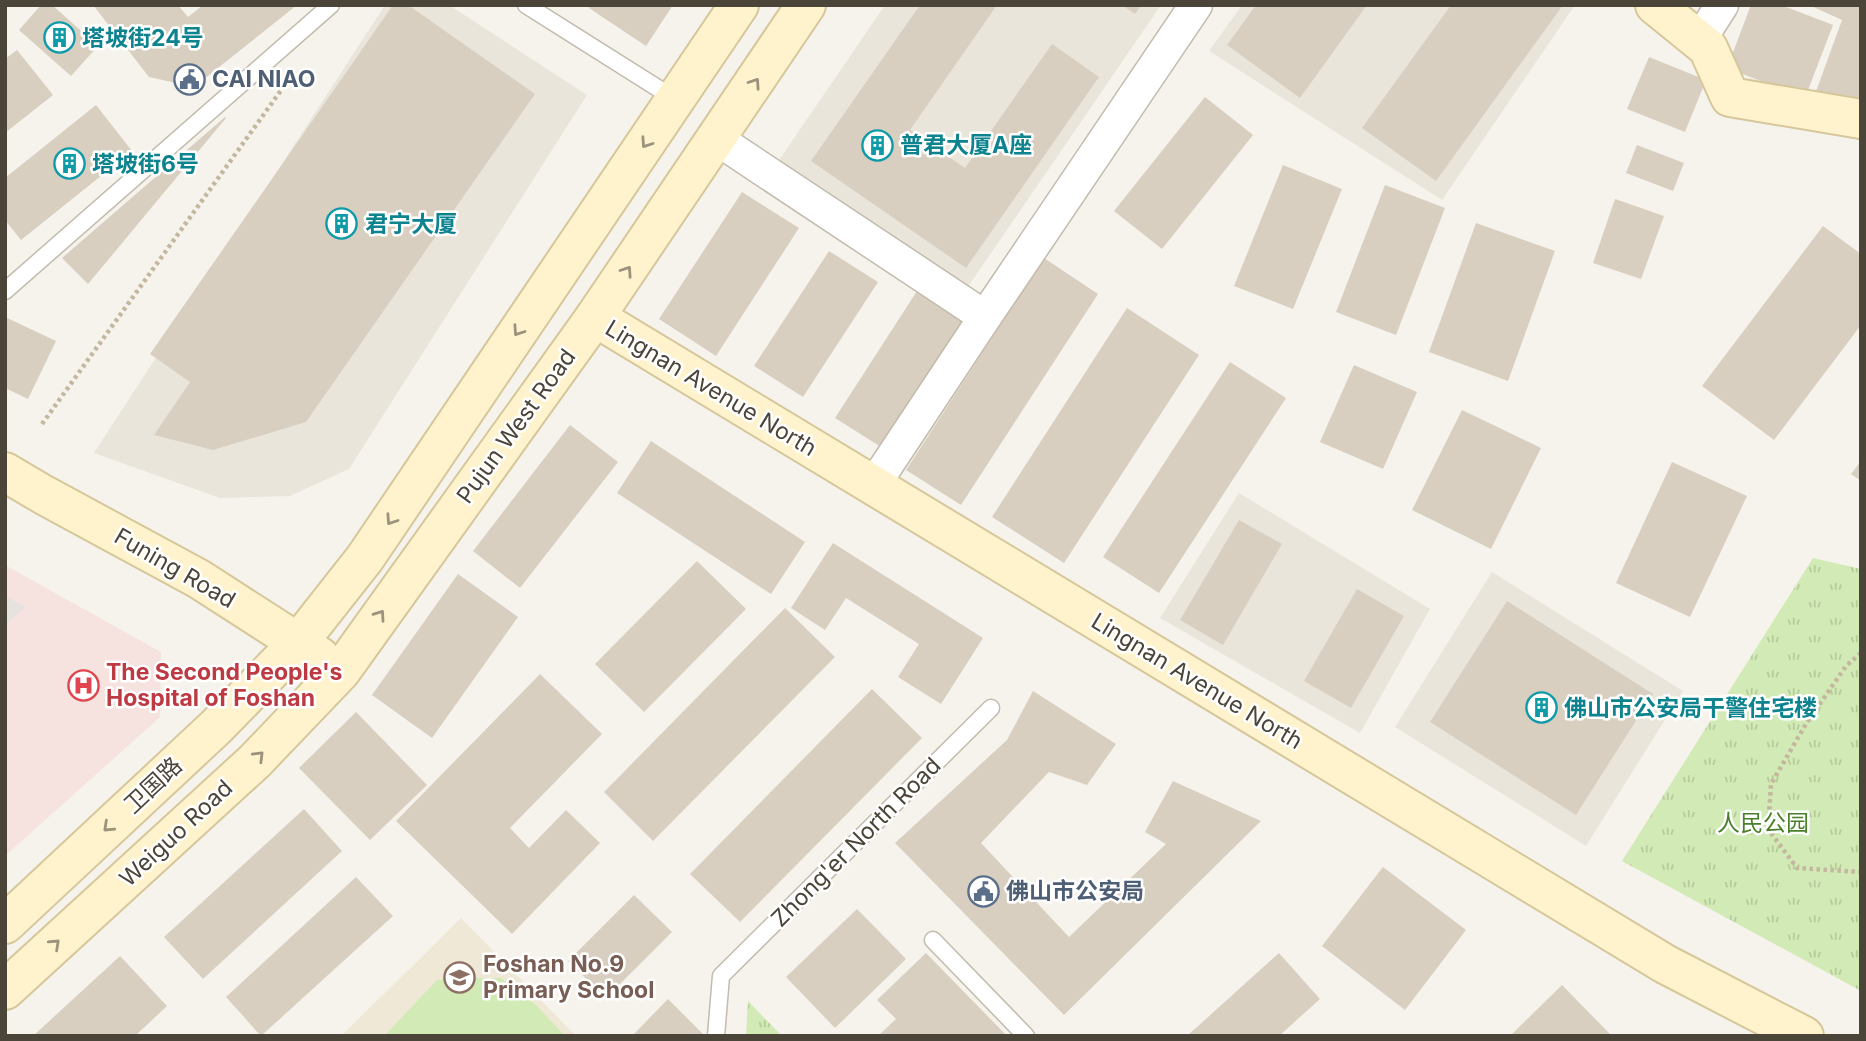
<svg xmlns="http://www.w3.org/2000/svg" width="1866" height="1041" font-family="Inter,'Noto Sans SC',sans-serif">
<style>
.residential{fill:#eae5da}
.education{fill:#efe8d6}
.medical{fill:#f6e3e0}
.green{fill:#d2eab5}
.park{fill:url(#park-tufts)}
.parking{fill:#e5e3e0}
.building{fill:#d8cfc1}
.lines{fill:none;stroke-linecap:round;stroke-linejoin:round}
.lane-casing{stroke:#c2bbae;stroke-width:19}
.street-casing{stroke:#c2bbae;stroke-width:35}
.secondary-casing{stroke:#d6c79b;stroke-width:42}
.path{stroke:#c4b79f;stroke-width:4.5;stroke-dasharray:3.5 3.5;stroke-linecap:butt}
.lane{stroke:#fff;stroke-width:16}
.street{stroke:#fff;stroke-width:32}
.secondary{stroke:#fff3cd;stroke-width:38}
.oneway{stroke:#9c937c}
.labels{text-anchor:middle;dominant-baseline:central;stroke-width:5;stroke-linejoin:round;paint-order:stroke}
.culture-label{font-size:23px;font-weight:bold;fill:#0d838f;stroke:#fff;text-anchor:start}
.service-label{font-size:23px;font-weight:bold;fill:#4e5e75;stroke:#fff;text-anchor:start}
.street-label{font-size:23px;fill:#4b4439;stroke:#fff}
.health-label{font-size:23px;font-weight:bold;fill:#be3a42;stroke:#fff;text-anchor:start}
.park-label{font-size:23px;fill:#4a7f2a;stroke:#fff}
.education-label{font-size:23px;font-weight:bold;fill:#785e54;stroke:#fff;text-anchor:start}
</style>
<defs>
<pattern id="park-tufts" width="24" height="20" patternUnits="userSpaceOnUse" patternTransform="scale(1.75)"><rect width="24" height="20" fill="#d2eab5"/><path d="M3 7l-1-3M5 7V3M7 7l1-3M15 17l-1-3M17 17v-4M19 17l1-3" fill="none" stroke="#b6ca9c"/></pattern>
</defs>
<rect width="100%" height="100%" fill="#f6f3ec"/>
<g class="residential">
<polygon points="385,5 449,5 587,95 349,469 290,496 220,498 94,453"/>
<polygon points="885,5 1161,5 963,294 775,166"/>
<polygon points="1242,5 1575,5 1442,200 1209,51"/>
<polygon points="1239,493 1430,609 1360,733 1160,618"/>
<polygon points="1492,572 1683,691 1586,846 1395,727"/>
</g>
<polygon class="education" points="461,918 576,1036 341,1036"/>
<polygon class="medical" points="5,565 161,652 160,717 5,856"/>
<polygon class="green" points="457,978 501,978 536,1005 565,1036 384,1036 437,980"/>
<g class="park">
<polygon points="1813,558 1861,569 1861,991 1622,861"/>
<polygon points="748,1001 782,1036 746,1036"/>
</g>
<polygon class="parking" points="5,596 25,607 5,625"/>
<g class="building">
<polygon points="41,5 52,5 98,46 71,76 19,30"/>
<polygon points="93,5 178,5 188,17 203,5 297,5 194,87 149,77"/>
<polygon points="393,5 408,5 535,94 306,422 213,450 154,435 190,382 150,354"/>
<polygon points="590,5 673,5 646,46 589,8"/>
<polygon points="920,5 997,5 910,130 965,168 1052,44 1099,77 966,268 811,161"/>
<polygon points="1122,5 1142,5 1135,14"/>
<polygon points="1256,5 1367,5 1300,98 1227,45"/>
<polygon points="1451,5 1563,5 1436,181 1362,128"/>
<polygon points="1751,5 1781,5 1833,25 1805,98 1727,68"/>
<polygon points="1809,5 1861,5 1861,103 1814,97 1842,20"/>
<polygon points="17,50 53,95 5,133 5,59"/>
<polygon points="1649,57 1706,80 1685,132 1627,109"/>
<polygon points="1205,97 1253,135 1162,249 1114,211"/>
<polygon points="96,105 132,151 21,240 5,220 5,178"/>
<polygon points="225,117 226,118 88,284 62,258"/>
<polygon points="1637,145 1684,163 1673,191 1626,173"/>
<polygon points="1283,165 1342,189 1293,309 1234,286"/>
<polygon points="1385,185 1445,208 1396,335 1336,312"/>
<polygon points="742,192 799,228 716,356 659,319"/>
<polygon points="1615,199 1664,216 1641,279 1593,263"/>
<polygon points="1476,223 1555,251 1508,381 1429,352"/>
<polygon points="1823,226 1861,254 1861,325 1774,440 1702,386"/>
<polygon points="829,251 878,282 803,397 754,366"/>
<polygon points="1044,258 1098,294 961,505 906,470"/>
<polygon points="917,291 963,321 881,447 835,418"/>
<polygon points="1127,308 1199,355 1064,563 992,517"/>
<polygon points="5,317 56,341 28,399 5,388"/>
<polygon points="1230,362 1286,398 1159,593 1103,557"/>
<polygon points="1354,365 1417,392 1383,469 1320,442"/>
<polygon points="1462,410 1541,448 1491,549 1412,510"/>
<polygon points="570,425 618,462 520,588 473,551"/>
<polygon points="651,441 805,542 771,594 617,493"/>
<polygon points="1861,461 1861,481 1851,474"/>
<polygon points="1672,462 1747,496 1690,617 1616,583"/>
<polygon points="1239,520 1282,544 1223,645 1180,620"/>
<polygon points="833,543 983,638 941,704 898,677 919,644 846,598 825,630 791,608"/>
<polygon points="697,561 746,609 644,712 595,664"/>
<polygon points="458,574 518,617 432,738 372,695"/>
<polygon points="1357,589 1404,616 1351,708 1304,681"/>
<polygon points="1507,601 1653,694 1576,815 1430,722"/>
<polygon points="785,608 835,657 653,841 604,792"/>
<polygon points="540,674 602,734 510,828 529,848 566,810 600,843 512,934 396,821"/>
<polygon points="872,689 922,738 740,922 690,874"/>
<polygon points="1033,691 1116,744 1087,785 1049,772 981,843 1069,937 1166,844 1145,832 1173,781 1261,821 1064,1015 895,843 1007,740"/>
<polygon points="356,712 427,785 370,840 299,768"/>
<polygon points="304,809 342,851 203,979 164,937"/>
<polygon points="1383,867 1466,930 1405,1010 1322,946"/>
<polygon points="356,877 393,916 261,1036 226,997"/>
<polygon points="634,895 672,932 606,998 568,961"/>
<polygon points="857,909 906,959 835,1028 786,977"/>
<polygon points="926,953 1007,1036 878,1036 896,1019 877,1000"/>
<polygon points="1279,953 1320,999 1279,1036 1187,1036"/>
<polygon points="120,956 167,1006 135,1036 33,1036"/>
<polygon points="1562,985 1610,1034 1510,1036"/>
<polygon points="668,999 705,1036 632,1036"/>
</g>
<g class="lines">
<defs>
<g id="lane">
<polyline points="526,5 675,99"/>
<polyline points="5,291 331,5"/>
<polyline points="933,940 1026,1036"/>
<polyline points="716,1036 721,976 991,708"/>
</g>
<g id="street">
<polyline points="1699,41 1722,5"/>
<polyline points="717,139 985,317"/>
<polyline points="873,486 985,317 1196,5"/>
</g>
<g id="secondary">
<polyline points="1655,5 1708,48 1730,97 1861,119"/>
<polyline points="595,317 1665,964 1804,1036"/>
<polyline points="5,472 44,495 199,579 320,657"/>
<polyline points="5,924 216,727 298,643 365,558 739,5"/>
<polyline points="5,990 255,761 341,671 595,317 806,5"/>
</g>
</defs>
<use href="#lane" class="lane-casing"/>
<use href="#street" class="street-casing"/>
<use href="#secondary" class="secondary-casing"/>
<g class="path">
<polyline points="42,424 292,75"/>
<polyline points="1861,653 1846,666 1806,724 1771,784 1768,829 1797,868 1861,872"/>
</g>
<use href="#lane" class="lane"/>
<use href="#street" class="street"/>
<use href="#secondary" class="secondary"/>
</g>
<defs><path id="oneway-chevron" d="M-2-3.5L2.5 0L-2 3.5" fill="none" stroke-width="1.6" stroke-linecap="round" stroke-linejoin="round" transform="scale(1.75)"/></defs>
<g class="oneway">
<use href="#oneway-chevron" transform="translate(755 83) rotate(-56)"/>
<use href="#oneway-chevron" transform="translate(646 143) rotate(124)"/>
<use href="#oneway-chevron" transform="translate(627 271) rotate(-56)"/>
<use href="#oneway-chevron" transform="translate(518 331) rotate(124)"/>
<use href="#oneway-chevron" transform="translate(391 520) rotate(124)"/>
<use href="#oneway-chevron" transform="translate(380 615) rotate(-55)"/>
<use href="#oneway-chevron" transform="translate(259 756) rotate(-45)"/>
<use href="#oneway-chevron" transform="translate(108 827) rotate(137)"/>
<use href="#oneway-chevron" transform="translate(55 944) rotate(-43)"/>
</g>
<defs>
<symbol id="building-ring" viewBox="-11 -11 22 22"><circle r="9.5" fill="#fff" stroke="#0f9aa8" stroke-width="1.5"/><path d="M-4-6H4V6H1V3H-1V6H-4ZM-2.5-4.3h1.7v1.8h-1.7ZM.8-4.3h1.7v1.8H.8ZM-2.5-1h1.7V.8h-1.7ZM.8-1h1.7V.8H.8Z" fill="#0f9aa8"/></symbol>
<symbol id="civic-ring" viewBox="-11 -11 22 22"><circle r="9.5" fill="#fff" stroke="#5c6f8a" stroke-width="1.5"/><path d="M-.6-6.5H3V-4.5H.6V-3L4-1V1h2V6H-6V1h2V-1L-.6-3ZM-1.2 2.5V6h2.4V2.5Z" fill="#5c6f8a"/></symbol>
<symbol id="hospital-ring" viewBox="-11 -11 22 22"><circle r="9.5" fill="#fff" stroke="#e0444e" stroke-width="1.5"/><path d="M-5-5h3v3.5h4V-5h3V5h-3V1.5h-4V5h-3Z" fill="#e0444e"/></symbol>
<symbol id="school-ring" viewBox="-11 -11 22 22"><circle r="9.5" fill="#fff" stroke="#8d6e63" stroke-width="1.5"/><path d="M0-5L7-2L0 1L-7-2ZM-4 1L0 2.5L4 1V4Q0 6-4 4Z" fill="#8d6e63"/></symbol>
</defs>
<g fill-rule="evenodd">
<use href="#building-ring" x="42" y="20" width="35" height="35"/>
<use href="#civic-ring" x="172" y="62" width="35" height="35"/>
<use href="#building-ring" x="860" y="128" width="35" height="35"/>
<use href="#building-ring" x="52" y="146" width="35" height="35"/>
<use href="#building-ring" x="324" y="206" width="35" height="35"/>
<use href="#hospital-ring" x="66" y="668" width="35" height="35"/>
<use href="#building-ring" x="1524" y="690" width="35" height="35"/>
<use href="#civic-ring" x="966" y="874" width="35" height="35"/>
<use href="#school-ring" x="442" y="960" width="35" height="35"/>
</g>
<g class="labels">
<g class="culture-label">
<text x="82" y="38">塔坡街24号</text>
<text x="900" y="145">普君大厦A座</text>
<text x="92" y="164">塔坡街6号</text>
<text x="365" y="224">君宁大厦</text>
<text x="1564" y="708">佛山市公安局干警住宅楼</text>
</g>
<g class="service-label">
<text x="212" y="79">CAI NIAO</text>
<text x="1006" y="891">佛山市公安局</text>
</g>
<g class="street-label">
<text transform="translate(711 388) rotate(31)">Lingnan Avenue North</text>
<text transform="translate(516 426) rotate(-54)">Pujun West Road</text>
<text transform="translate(175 568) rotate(30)">Funing Road</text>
<text transform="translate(1197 681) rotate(31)">Lingnan Avenue North</text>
<text transform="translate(153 785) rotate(-43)">卫国路</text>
<text transform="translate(176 833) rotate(-43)">Weiguo Road</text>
<text transform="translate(856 842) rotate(-45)">Zhong'er North Road</text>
</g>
<g class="health-label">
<text x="106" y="672">The Second People's<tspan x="106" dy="26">Hospital of Foshan</tspan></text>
</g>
<g class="park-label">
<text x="1763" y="823">人民公园</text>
</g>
<g class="education-label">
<text x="483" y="964">Foshan No.9<tspan x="483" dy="26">Primary School</tspan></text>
</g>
</g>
<rect width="1866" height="1041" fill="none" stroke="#4b4439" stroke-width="14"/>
</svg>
